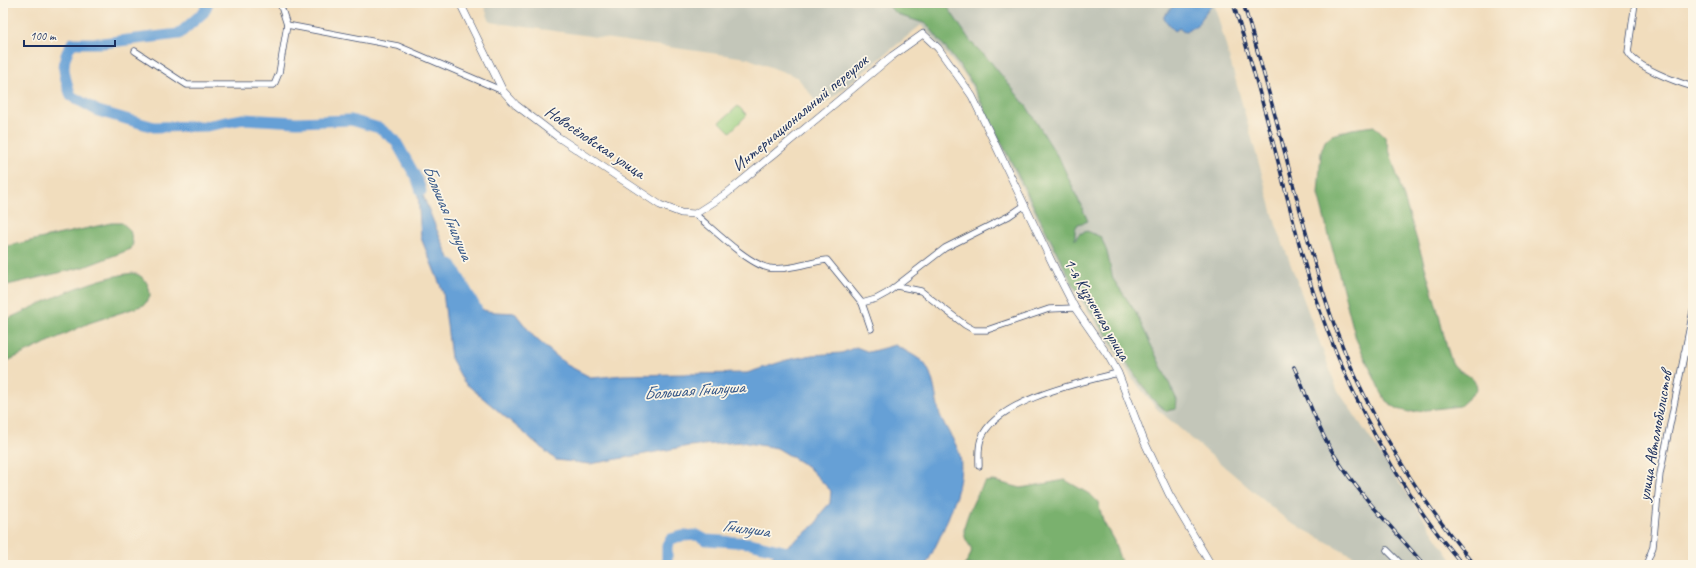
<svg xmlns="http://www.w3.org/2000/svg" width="1696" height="568" font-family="Caveat,sans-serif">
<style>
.industrial{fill:#c3c6b9}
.green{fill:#99ce7f;stroke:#5a7e6e}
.forest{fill:#7ab16e;stroke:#4a7066}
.water{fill:#66a0d6;stroke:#40689a}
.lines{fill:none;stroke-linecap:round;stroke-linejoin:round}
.river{stroke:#66a0d6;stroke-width:11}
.minor-casing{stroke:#3b496c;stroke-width:7}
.tertiary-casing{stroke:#3b496c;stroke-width:8}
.minor{stroke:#fff;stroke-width:5.5}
.tertiary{stroke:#fff;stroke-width:7}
.rail-casing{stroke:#1b2f5e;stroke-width:3.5}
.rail{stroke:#fcf5e5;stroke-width:2;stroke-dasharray:6;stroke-linecap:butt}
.labels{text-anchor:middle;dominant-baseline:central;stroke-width:3.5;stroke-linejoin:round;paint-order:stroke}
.street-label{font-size:17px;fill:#1b2f5e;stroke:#fcf5e5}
.water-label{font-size:18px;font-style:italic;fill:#355788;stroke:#fcf5e5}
</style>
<rect width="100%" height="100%" fill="#fcf5e5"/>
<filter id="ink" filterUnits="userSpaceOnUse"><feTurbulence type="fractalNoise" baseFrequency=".025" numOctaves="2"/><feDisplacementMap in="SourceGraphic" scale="8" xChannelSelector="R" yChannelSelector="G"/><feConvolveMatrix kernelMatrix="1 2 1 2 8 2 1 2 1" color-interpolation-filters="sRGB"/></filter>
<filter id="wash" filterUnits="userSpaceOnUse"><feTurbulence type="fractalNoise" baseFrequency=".012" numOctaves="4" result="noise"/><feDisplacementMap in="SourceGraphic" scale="16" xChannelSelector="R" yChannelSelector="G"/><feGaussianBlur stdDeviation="0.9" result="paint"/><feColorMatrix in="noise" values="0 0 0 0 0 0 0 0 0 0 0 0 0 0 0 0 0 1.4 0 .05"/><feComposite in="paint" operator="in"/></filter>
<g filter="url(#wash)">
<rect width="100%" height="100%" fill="#f1ddbd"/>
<polygon class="industrial" points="483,3 1214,3 1276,225 1337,389 1455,565 1370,565 1288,521 1157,409 1132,378 1071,286 966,77 921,25 821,107 797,77 747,58 490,22"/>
<polygon class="green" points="738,106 747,115 730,132 720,122"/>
<g class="forest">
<polygon points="887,3 945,3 971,42 990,61 1027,107 1061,162 1088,221 1078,224 1075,229 1075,240 1079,234 1087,231 1101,237 1107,252 1113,279 1135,311 1177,400 1176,409 1166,411 1151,398 1074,286 969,78 927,24 901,16 893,11"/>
<path d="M 1374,126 L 1385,137 C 1402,191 1419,246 1435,301 C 1441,320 1444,341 1451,360 C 1456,375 1476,372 1477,390 L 1460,406 L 1409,412 L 1398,409 L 1386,401 L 1379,388 L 1356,339 L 1318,194 L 1321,152 L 1325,141 L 1332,135 L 1352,129 Z"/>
<polygon points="111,223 122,223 130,230 133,243 131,249 84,267 3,286 3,247"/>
<path d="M 133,273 C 145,276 150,285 150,297 L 144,305 L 89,323 L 3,363 L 3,321 C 45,302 87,279 133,273 Z"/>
<path d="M 1065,480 L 1091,495 L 1098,502 L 1103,521 L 1114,541 L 1122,565 L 964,565 C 980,544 965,549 964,531 C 964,519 978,491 985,482 L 994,481 L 1021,488 Z"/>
</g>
<g class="water">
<polygon points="1176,3 1213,3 1197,25 1184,32 1179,28 1175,31 1164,19 1164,16"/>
<path d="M 417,179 C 425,201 463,301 481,309 C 490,313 505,312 515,313 L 534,337 L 567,365 L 592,378 L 623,375 L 747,373 L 787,360 L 812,355 L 842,353 L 856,347 L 869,352 L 895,345 C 904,350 914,355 922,361 C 935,373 935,399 940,415 C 945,428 957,443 960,456 C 966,487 940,538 926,565 L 756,565 L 781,551 L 806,532 L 817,523 L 821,513 L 830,503 L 831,491 L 807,466 L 777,448 L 741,442 L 689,446 L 590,464 L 556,460 L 464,382 L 451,358 L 443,292 L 421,238 Z"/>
</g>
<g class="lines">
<g class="river">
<path d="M 208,3 L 204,12 L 179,34 L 102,43 L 72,43 C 59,64 64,74 71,96 L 98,111 L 154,127 L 206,126 L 243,119 L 297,122 L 351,120 L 379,128 L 395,140 L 417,179 L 421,191"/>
<polyline points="451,264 477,310"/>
<polyline points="667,565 667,545 671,539 682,536 697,535 706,540 750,543 796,554"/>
</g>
</g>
</g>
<g filter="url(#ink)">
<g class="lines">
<defs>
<g id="minor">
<path d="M 1635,3 L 1628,52 C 1635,67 1677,82 1693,87"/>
<polyline points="287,25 398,46 503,91"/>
<polyline points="135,51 187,85 274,85 279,73 287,25 280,3"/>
<path d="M 695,214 C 713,229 748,264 769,268 C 788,271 809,262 827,260 L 862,303 L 871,329"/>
<polyline points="897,286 921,291 965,325 974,330 987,330 1049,309 1075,308"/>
<polyline points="862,303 876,299 887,293 945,248 1009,216 1025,205"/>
<polyline points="1684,353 1693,353"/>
<path d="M 979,466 C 979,458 978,447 981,439 C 995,400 1082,382 1118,373"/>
<polyline points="1387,550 1402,565"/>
<polyline points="1646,565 1653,547 1660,474 1693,311"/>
</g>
<polyline id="tertiary" points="460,3 503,91 516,105 558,137 660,205 681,213 695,214 726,194 892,56 923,34 938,48 972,96 1059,277 1075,308 1109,357 1118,373 1144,441 1169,494 1211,565"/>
</defs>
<use href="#minor" class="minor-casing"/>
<use href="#tertiary" class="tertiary-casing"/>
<use href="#minor" class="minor"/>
<use href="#tertiary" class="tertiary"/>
<defs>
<g id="rail">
<path d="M 1233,3 C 1253,66 1270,129 1286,193 C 1295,227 1303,263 1315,297 C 1349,394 1395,487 1463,565"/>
<path d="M 1243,3 C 1273,98 1294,196 1323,292 C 1354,390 1408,487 1475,565"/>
<path d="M 1294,367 C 1308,397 1318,431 1337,459 C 1361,497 1395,530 1424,565"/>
</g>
</defs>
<use href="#rail" class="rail-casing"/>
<use href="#rail" class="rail"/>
</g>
</g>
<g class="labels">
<g class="street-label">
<text transform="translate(800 113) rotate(-40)">Интернациональный переулок</text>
<text transform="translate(595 142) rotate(34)">Новосёловская улица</text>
<text transform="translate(1097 309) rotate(60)">1-я Кузнечная улица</text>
<text transform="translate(1655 436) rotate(-80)">улица Автомобилистов</text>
</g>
<g class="water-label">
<text transform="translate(448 212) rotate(67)">Большая Гнилуша</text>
<text transform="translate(694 390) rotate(-4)">Большая Гнилуша</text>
<text transform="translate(746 528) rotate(8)">Гнилуша</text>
</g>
</g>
<rect width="1696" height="568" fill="none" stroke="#fcf5e5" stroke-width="16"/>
<path d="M24 40v6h91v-6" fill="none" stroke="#1b2f5e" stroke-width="2"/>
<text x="30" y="40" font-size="12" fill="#1b2f5e" stroke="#fcf5e5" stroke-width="3" paint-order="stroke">100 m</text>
</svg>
